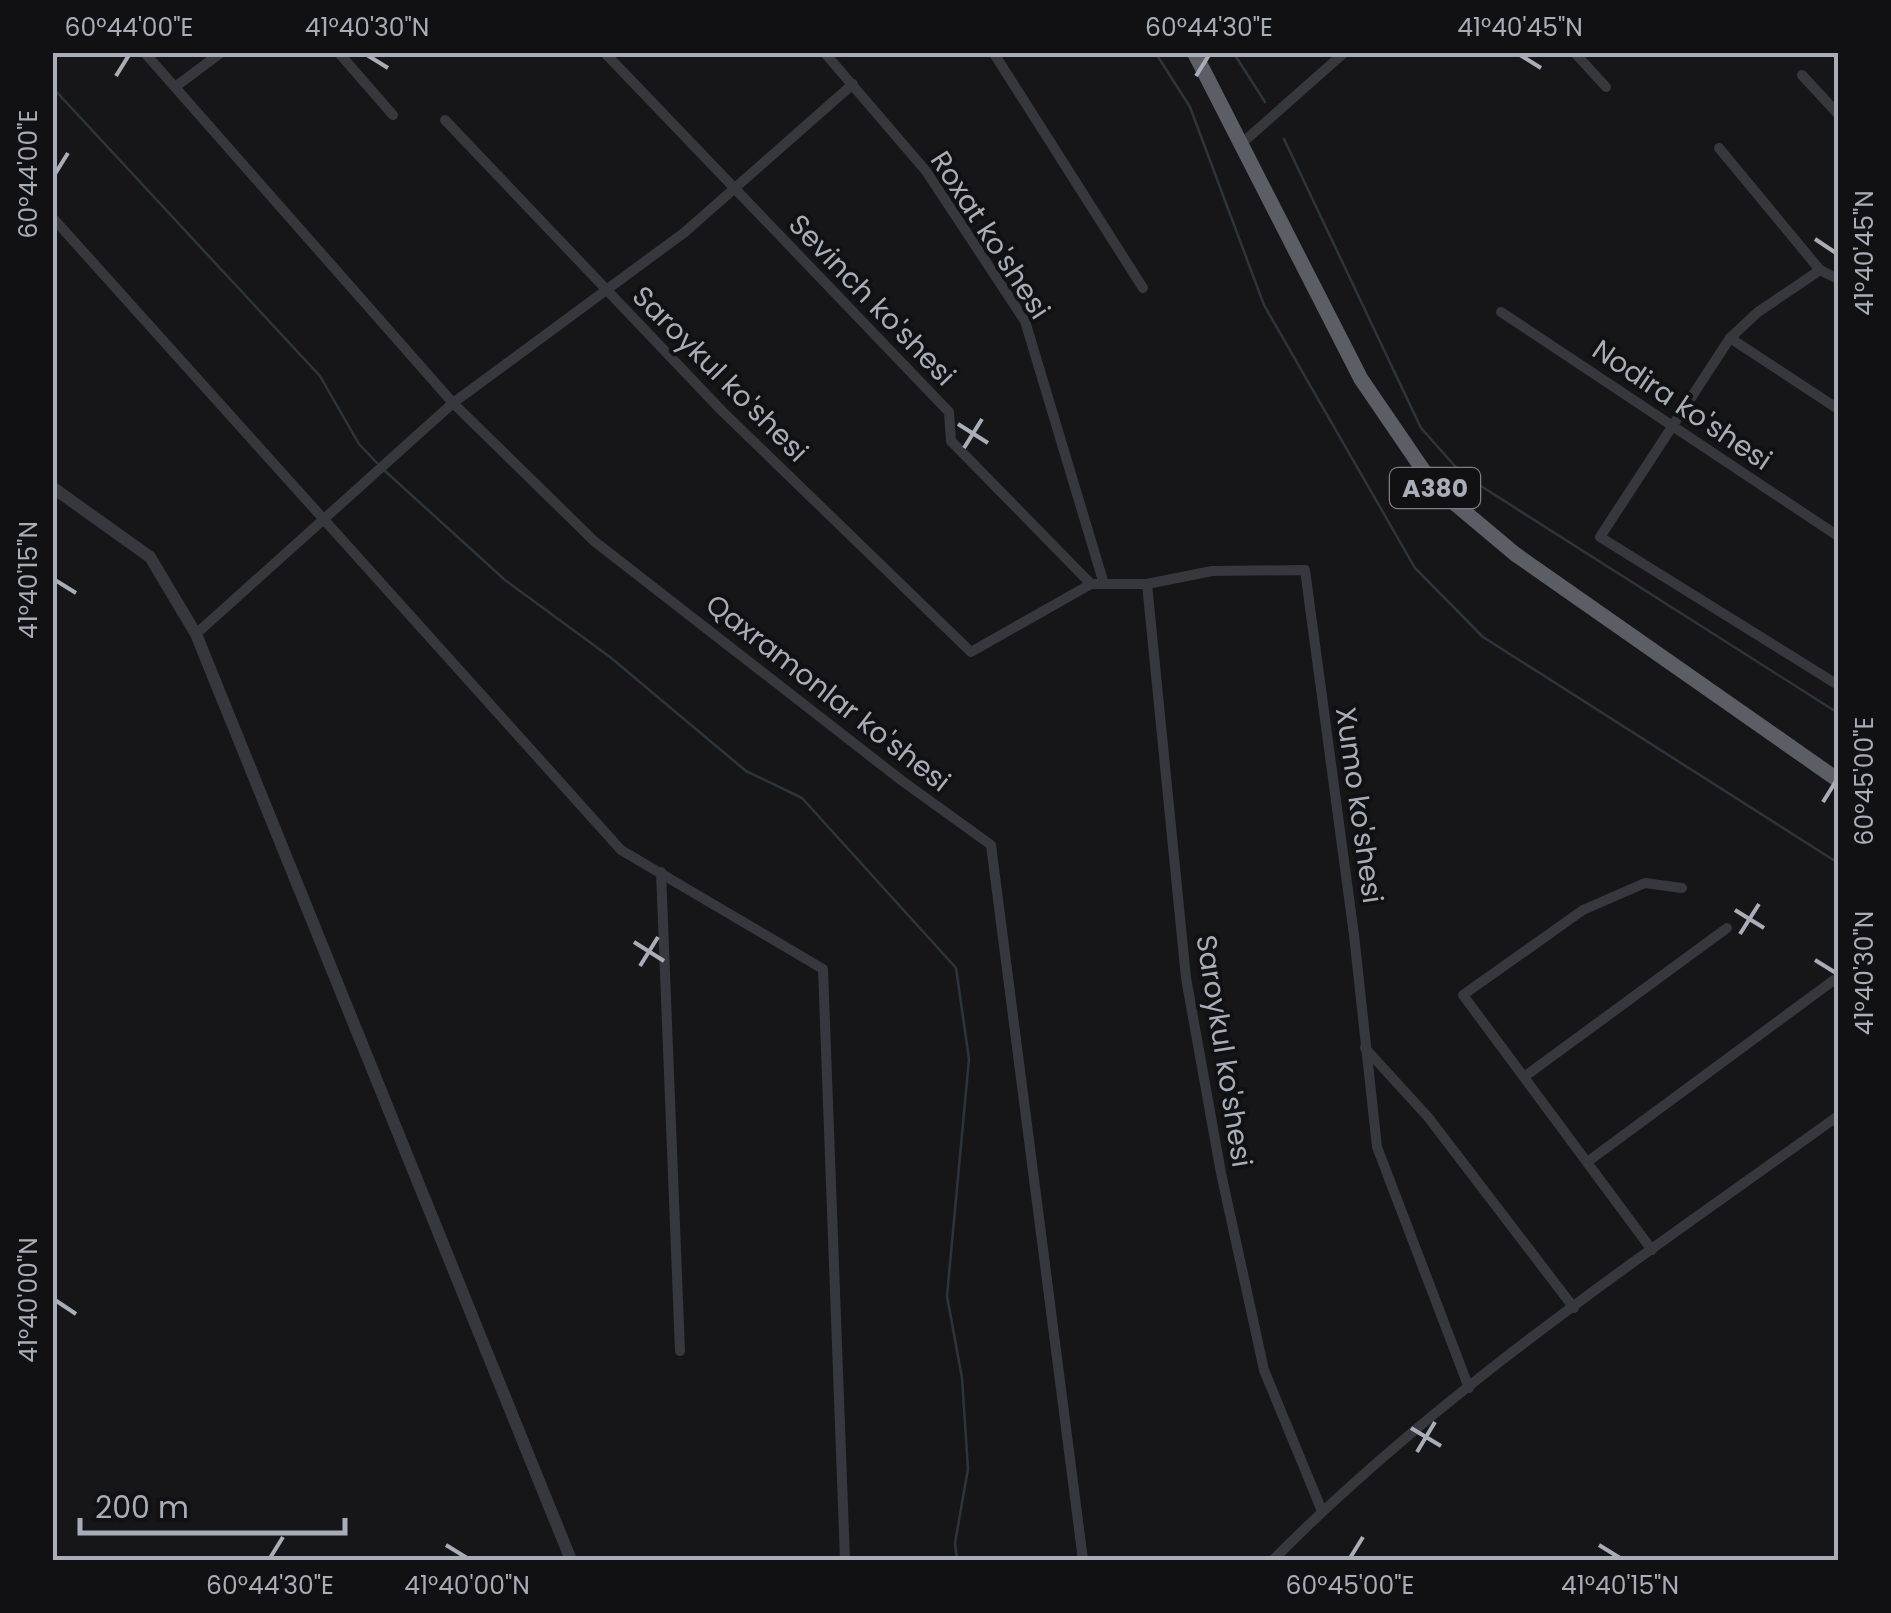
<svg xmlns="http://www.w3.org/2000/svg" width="1891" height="1613" font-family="Poppins,sans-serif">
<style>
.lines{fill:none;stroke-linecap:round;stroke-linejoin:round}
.stream{stroke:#2c353c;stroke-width:2.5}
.minor{stroke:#37383d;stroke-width:10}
.tertiary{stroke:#37383d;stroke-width:12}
.trunk{stroke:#5b5e65;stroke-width:15}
.ticks{fill:none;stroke:#a8adb8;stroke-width:4}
.labels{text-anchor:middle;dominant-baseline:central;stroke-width:8;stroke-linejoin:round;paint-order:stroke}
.shield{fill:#111113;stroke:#7b7e86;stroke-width:2.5}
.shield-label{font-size:25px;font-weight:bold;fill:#a8adb8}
.street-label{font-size:28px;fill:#a8adb8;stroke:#111113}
.neatline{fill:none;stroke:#a8adb8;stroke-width:4}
.ticks-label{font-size:25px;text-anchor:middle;fill:#a8adb8}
</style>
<rect width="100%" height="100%" fill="#161618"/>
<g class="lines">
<g class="stream">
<polyline points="1155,52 1190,107 1264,305 1415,568 1483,637 1838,863"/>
<polyline points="1233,52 1265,102"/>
<polyline points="52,87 320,376 359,444 377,463"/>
<polyline points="1284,139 1421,428 1462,474 1838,713"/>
<polyline points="385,471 505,580 610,657 746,771 802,798 956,968 969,1059 947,1296 962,1378 968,1469 955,1543 957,1560"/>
</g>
<g class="minor">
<polyline points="144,52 453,403 594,541 901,780 991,845 1083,1560"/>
<polyline points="338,52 393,115"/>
<polyline points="604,52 949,412 951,441 1091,584"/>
<polyline points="824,52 926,171 1025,321 1104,584"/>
<polyline points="993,52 1143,288"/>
<polyline points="1574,52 1606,87"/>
<polyline points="1802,75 1838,114"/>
<polyline points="175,87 222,52"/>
<polyline points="445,120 722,411 971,652 1091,584 1147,584 1212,571 1305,570 1354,935 1377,1147 1469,1388"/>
<polyline points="1241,144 1345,52"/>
<polyline points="1719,148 1820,270 1838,279"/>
<polyline points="52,217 621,850 823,969 845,1560"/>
<polyline points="1820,270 1758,312 1730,338 1600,537 1838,685"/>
<polyline points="1501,312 1838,536"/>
<polyline points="1730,338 1838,409"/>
<polyline points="1147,584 1186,978 1221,1173 1264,1370 1322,1511"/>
<polyline points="196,634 453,403 685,232 853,84"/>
<polyline points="661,872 680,1351"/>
<polyline points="1365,1048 1428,1117 1574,1308"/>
<polyline points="1524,1077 1727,928"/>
<polyline points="1590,1160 1834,980"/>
<polyline points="1652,1250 1463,995 1583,910 1645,883 1682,888"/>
<path d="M 1273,1560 C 1441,1390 1645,1255 1838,1116"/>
</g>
<polyline class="tertiary" points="52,487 150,557 196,634 571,1560"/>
<polyline class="trunk" points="1194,52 1361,379 1434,486 1515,554 1838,780"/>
</g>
<path class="ticks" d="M 367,55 L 388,68M 1520,55 L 1541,68M 116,76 L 129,55M 1196,76 L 1209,55M 55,174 L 68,153M 1815,239 L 1836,253M 958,424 L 988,443M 964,448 L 982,419M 55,580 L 76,593M 1823,802 L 1836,781M 1735,910 L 1764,928M 1740,934 L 1759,904M 634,942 L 664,961M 1815,960 L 1836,973M 640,966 L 658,937M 55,1300 L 76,1314M 1411,1428 L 1441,1446M 1417,1452 L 1435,1422M 446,1545 L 467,1558M 1599,1545 L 1620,1558M 270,1558 L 283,1537M 1350,1558 L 1363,1537"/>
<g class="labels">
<rect class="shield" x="1390" y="468" width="90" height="40" rx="8"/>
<g class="shield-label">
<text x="1435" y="488">A380</text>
</g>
<g class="street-label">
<text transform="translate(990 235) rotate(57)">Roxat ko'shesi</text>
<text transform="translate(872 300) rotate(46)">Sevinch ko'shesi</text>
<text transform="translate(720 374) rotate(45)">Saroykul ko'shesi</text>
<text transform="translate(1682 405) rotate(34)">Nodira ko'shesi</text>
<text transform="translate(828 693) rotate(38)">Qaxramonlar ko'shesi</text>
<text transform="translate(1359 805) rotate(82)">Xumo ko'shesi</text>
<text transform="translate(1224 1051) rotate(81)">Saroykul ko'shesi</text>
</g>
</g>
<rect width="1891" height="1613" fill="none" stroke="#111113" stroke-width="110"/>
<path d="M80 1518v15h265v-15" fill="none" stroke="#a8adb8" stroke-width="5"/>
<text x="95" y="1518" font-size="30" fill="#a8adb8" stroke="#111113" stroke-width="8" paint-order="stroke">200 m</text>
<rect x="55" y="55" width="1781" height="1503" class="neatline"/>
<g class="ticks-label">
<text x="129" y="36">60°44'00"E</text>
<text x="367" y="36">41°40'30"N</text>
<text x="1209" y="36">60°44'30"E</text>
<text x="1520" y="36">41°40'45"N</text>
<text transform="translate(28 174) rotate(-90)" y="9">60°44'00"E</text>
<text transform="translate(1864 253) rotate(-90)" y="9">41°40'45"N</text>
<text transform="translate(28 580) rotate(-90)" y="9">41°40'15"N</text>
<text transform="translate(1864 781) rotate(-90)" y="9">60°45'00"E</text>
<text transform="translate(1864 973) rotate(-90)" y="9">41°40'30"N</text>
<text transform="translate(28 1300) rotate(-90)" y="9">41°40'00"N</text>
<text x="270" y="1594">60°44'30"E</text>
<text x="467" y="1594">41°40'00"N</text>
<text x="1350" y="1594">60°45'00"E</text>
<text x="1620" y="1594">41°40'15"N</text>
</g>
</svg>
